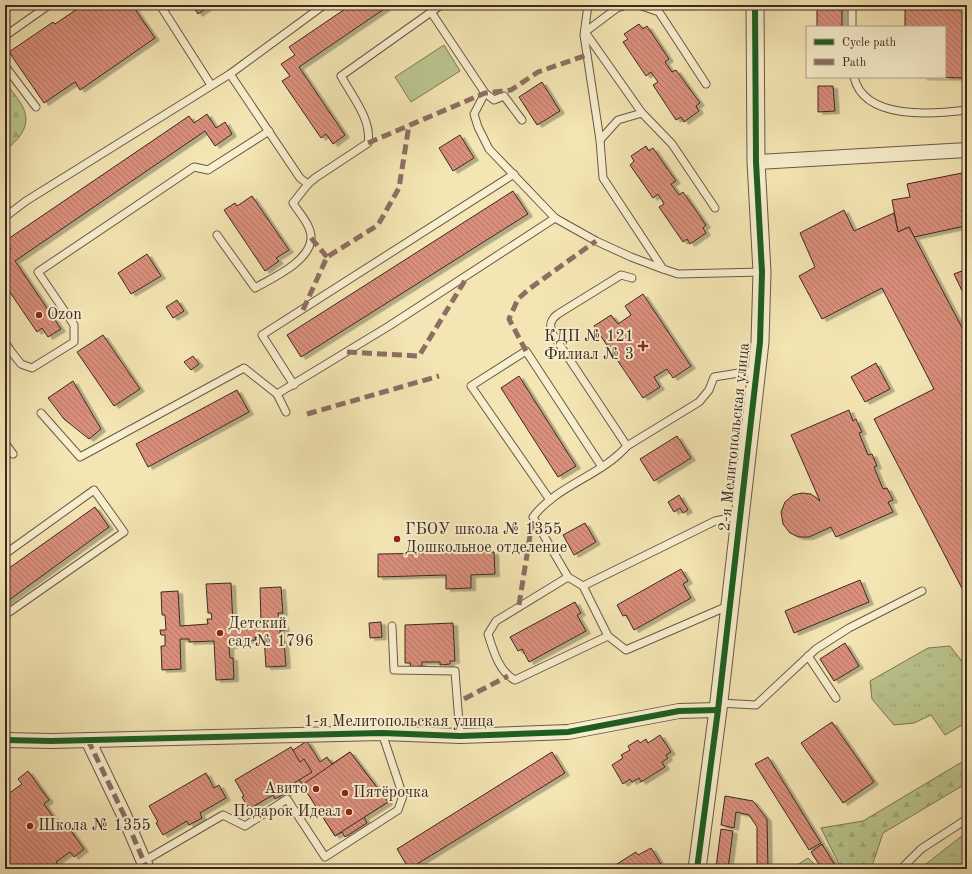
<svg xmlns="http://www.w3.org/2000/svg" width="972" height="874" font-family="'Old Standard TT',serif">
<style>
.grass{fill:url(#grass-tufts);stroke:#7c7758}
.forest{fill:url(#forest-firs);stroke:#7c7758}
.pitch{fill:#bbc58e;stroke:#7c7758}
.building{fill:url(#building-back-hatch);stroke:#3c2922;filter:url(#shadow)}
.lines{fill:none;stroke-linecap:round;stroke-linejoin:round}
.service-casing{stroke:#6a5846;stroke-width:9}
.minor-casing{stroke:#6a5846;stroke-width:16}
.tertiary-casing{stroke:#6a5846;stroke-width:19}
.service{stroke:#f8efce;stroke-width:7}
.minor{stroke:#f8efce;stroke-width:14}
.tertiary{stroke:#f8efce;stroke-width:17}
.quiet{stroke:#8d6e63;stroke-width:5;stroke-dasharray:10 5;stroke-linecap:butt}
.cycleway-casing{stroke:#f8efce;stroke-width:8}
.cycleway{stroke:#1b5e20;stroke-width:6}
.poi-dot{fill:#8f2418;stroke:#f8efce;stroke-width:1.5}
.labels{text-anchor:middle;dominant-baseline:central;stroke-width:4;stroke-linejoin:round;paint-order:stroke}
.poi-label{font-size:16px;fill:#3c2922;stroke:#f8efce;text-anchor:start}
.street-label{font-size:16px;fill:#3c2922;stroke:#f8efce}
</style>
<defs>
<pattern id="grass-tufts" width="24" height="20" patternUnits="userSpaceOnUse"><rect width="24" height="20" fill="#bbc58e"/><path d="M3 7l-1-3M5 7V3M7 7l1-3M15 17l-1-3M17 17v-4M19 17l1-3" fill="none" stroke="#a2a97a"/></pattern>
<pattern id="forest-firs" width="22" height="20" patternUnits="userSpaceOnUse"><rect width="22" height="20" fill="#bbc58e"/><path d="M5 1l3.5 6h-7zM16 11l3.5 6h-7z" fill="#a2a97a"/></pattern>
<pattern id="building-back-hatch" width="6" height="6" patternUnits="userSpaceOnUse"><rect width="6" height="6" fill="#da8f7b"/><path d="M-1 5l2 2M0 0l6 6M5-1l2 2" fill="none" stroke="#b27564"/></pattern>
<filter id="shadow"><feDropShadow dx="4.5" dy="2.5" stdDeviation="0" flood-color="#0004"/></filter>
</defs>
<rect width="100%" height="100%" fill="#f4e6b4"/>
<filter id="stains"><feTurbulence type="fractalNoise" baseFrequency=".005" numOctaves="4"/><feColorMatrix values="0 0 0 0 .2 0 0 0 0 .09 0 0 0 0 .02 0 0 0 .5 -.17"/></filter>
<radialGradient id="worn" r=".72"><stop offset=".6" stop-color="#630" stop-opacity="0"/><stop offset="1" stop-color="#630" stop-opacity=".3"/></radialGradient>
<g class="grass">
<polygon points="950,646 967,668 967,722 945,735 931,715 914,723 894,725 872,699 870,681 928,648"/>
<polygon points="967,832 967,869 922,869 921,868"/>
</g>
<g class="forest">
<path d="M 5,82 C 18,100 36,115 19,137 C 15,142 10,147 5,149 Z"/>
<polygon points="967,759 967,783 883,833 871,869 841,868 821,828 863,821"/>
<polygon points="808,858 819,869 791,869"/>
</g>
<polygon class="pitch" points="444,45 460,71 411,102 395,77"/>
<g class="building">
<polygon points="83,5 132,5 155,38 80,90 75,82 44,103 9,52 53,22 55,24"/>
<polygon points="192,5 211,5 198,14"/>
<polygon points="351,5 390,5 299,67 345,135 333,144 326,134 321,138 282,81 290,76 281,64 295,55 289,47"/>
<rect x="817" y="5" width="25" height="22"/>
<polygon points="905,5 967,5 967,78 922,77 945,77 945,27 905,27"/>
<polygon points="639,24 643,29 647,26 669,59 665,62 672,72 676,70 700,103 696,106 699,111 684,122 681,117 676,120 653,85 658,82 651,72 646,76 623,42 628,39 624,34"/>
<polygon points="542,82 560,111 537,125 519,97"/>
<polygon points="818,86 833,86 835,111 818,112"/>
<polygon points="207,114 216,128 225,122 232,134 215,146 205,131 15,261 61,329 48,337 42,328 37,332 5,285 5,252 11,249 5,241 189,116 194,123"/>
<polygon points="460,135 474,158 453,171 439,148"/>
<polygon points="646,146 649,151 653,148 676,181 671,184 679,195 683,192 706,225 703,228 706,233 690,244 687,239 683,242 659,207 664,204 658,194 653,198 630,165 634,161 631,156"/>
<polygon points="967,172 967,209 962,210 965,226 914,237 909,227 898,232 892,200 910,197 907,184"/>
<polygon points="513,191 528,214 301,357 287,335"/>
<polygon points="252,196 289,250 276,258 279,261 265,271 224,210 235,203 237,206"/>
<polygon points="844,210 854,231 894,213 898,232 909,227 967,337 967,598 874,419 934,389 882,288 822,319 799,276 815,267 800,233"/>
<polygon points="147,254 161,276 131,294 118,273"/>
<polygon points="967,269 967,301 954,274"/>
<polygon points="643,294 691,366 673,378 667,369 654,377 660,387 643,398 594,326 611,315 618,324 631,315 625,306"/>
<polygon points="177,300 184,311 173,318 166,307"/>
<polygon points="103,335 140,389 114,406 77,352"/>
<polygon points="193,356 199,364 191,370 184,362"/>
<polygon points="876,363 890,389 865,402 851,377"/>
<polygon points="519,376 576,466 558,477 501,388"/>
<polygon points="73,381 101,429 89,439 64,419 48,398"/>
<polygon points="237,390 249,412 148,467 136,444"/>
<polygon points="849,410 853,421 856,419 862,432 859,433 868,455 872,454 877,466 874,467 883,489 887,488 893,500 888,502 893,512 836,537 831,527 809,537 799,537 790,533 783,524 781,512 785,502 793,495 802,493 811,494 820,501 791,435"/>
<polygon points="677,436 691,458 654,481 640,459"/>
<polygon points="679,495 688,510 683,513 680,508 674,512 668,502"/>
<polygon points="95,507 109,527 5,603 5,571"/>
<polygon points="585,523 596,542 574,555 563,535"/>
<polygon points="494,552 495,574 471,575 471,588 446,589 446,575 378,577 378,554"/>
<polygon points="681,569 688,581 683,584 691,598 634,630 626,615 623,616 617,605"/>
<polygon points="860,580 869,602 794,633 785,611"/>
<polygon points="231,583 233,625 261,623 260,588 281,587 283,613 278,613 279,625 284,624 285,630 280,630 281,641 284,641 286,666 266,667 264,637 255,637 256,640 233,641 233,646 229,646 230,658 233,658 234,679 216,680 214,641 189,642 189,639 180,639 181,669 162,670 161,646 165,646 165,635 161,635 160,630 166,630 165,615 162,615 161,592 178,591 180,626 208,624 207,619 212,619 211,613 208,613 206,584"/>
<polygon points="575,602 581,613 577,615 586,631 529,662 522,649 518,651 510,637"/>
<polygon points="381,622 382,637 370,638 369,623"/>
<polygon points="453,623 455,661 450,661 450,664 440,665 440,662 422,662 422,666 411,667 410,663 405,663 405,625"/>
<polygon points="845,643 859,666 834,681 820,659"/>
<polygon points="832,722 874,782 843,803 801,743"/>
<polygon points="660,735 671,752 666,755 668,758 662,762 665,767 641,782 639,778 632,782 630,779 623,784 612,765 623,758 621,755 630,750 628,746 638,740 640,743 646,739 648,743"/>
<polygon points="307,741 320,762 327,757 332,764 350,752 388,802 364,817 367,823 345,837 342,832 335,836 298,778 256,805 242,783"/>
<polygon points="291,747 300,762 304,759 312,772 286,788 288,792 275,799 273,795 249,809 242,797 244,796 235,780"/>
<polygon points="350,752 388,802 335,836 302,785"/>
<polygon points="552,752 565,773 409,869 397,849"/>
<polygon points="768,757 821,843 809,850 755,764"/>
<polygon points="28,771 49,800 44,804 59,825 64,821 84,849 74,857 70,852 56,862 61,869 5,869 5,790 8,794 22,784 18,779"/>
<polygon points="206,773 214,788 219,785 226,798 200,813 202,818 189,825 187,821 163,835 156,823 158,822 149,806"/>
<polygon points="725,796 753,801 767,819 768,869 757,869 757,827 749,815 736,812 734,828 721,825"/>
<polygon points="721,829 733,831 728,869 716,867"/>
<polygon points="822,844 835,865 829,869 822,869 811,852"/>
<polygon points="651,848 664,869 609,869 636,852 638,855"/>
</g>
<g class="lines">
<defs>
<g id="service">
<polyline points="160,5 211,85"/>
<polyline points="588,5 584,35 600,140 603,178 663,269 678,274 762,272"/>
<polyline points="627,5 617,8 585,32 642,113"/>
<polyline points="639,5 659,12 706,84"/>
<polyline points="431,12 485,93 474,114 478,127 489,149 555,218 596,241 631,257 663,269"/>
<polyline points="852,27 852,5"/>
<polyline points="5,36 49,5"/>
<polyline points="5,66 36,107"/>
<path d="M 230,74 L 300,178 L 308,184 L 315,178 L 368,143 C 372,120 352,96 341,76 L 441,5"/>
<path d="M 854,77 C 864,121 934,114 967,110"/>
<polyline points="485,93 494,100 504,96 522,120"/>
<polyline points="600,140 618,120 642,113 672,144 715,208"/>
<polyline points="5,217 26,201 230,74 324,5"/>
<path d="M 217,235 L 255,288 C 272,278 309,262 311,239 C 312,226 299,213 293,203 L 308,184"/>
<polyline points="5,342 10,350 5,353"/>
<polyline points="10,350 21,364 32,368 74,342 74,325 38,272 194,167 208,170 269,131"/>
<polyline points="294,385 262,335 514,174"/>
<polyline points="286,412 277,394 389,326 555,218"/>
<polyline points="41,413 80,457 244,368 277,394"/>
<polyline points="5,443 13,454"/>
<path d="M 627,446 L 552,333 C 549,324 551,319 558,314 L 621,275 L 632,278"/>
<polyline points="550,500 471,386 526,351 602,467"/>
<polyline points="5,554 94,490 124,532 5,615"/>
<path d="M 568,577 L 583,586 L 608,636 L 515,680 C 499,672 493,650 488,634 L 496,621 L 568,577 L 533,517 C 557,485 601,476 627,446 L 699,402 L 709,390 L 714,377 L 757,370"/>
<polyline points="583,586 715,521 739,516"/>
<polyline points="392,626 394,670 455,671 460,736"/>
<polyline points="608,636 626,650 728,606"/>
<polyline points="808,656 836,698"/>
<polyline points="719,703 756,705 816,649 849,628 922,591"/>
<polyline points="144,861 223,815 245,826 287,799 325,857 398,810 403,796 382,733"/>
<polyline points="901,869 921,849 967,819"/>
</g>
<g id="minor">
<polyline points="756,162 967,150"/>
<polyline points="5,740 51,741 382,733 460,736 568,732 679,711 718,710"/>
<polyline points="88,740 124,815 147,869"/>
</g>
<polyline id="tertiary" points="697,869 718,710 760,342 762,272 756,162 755,5"/>
</defs>
<use href="#service" class="service-casing"/>
<use href="#minor" class="minor-casing"/>
<use href="#tertiary" class="tertiary-casing"/>
<use href="#service" class="service"/>
<use href="#minor" class="minor"/>
<use href="#tertiary" class="tertiary"/>
<g class="quiet">
<polyline points="368,143 485,93 511,90 538,72 587,55"/>
<polyline points="311,238 327,257"/>
<polyline points="303,310 327,257 378,225 399,188 409,125"/>
<polyline points="526,351 509,319 518,299 529,289 596,241"/>
<polyline points="347,352 419,356 467,277"/>
<polyline points="307,414 439,376"/>
<polyline points="519,605 533,517"/>
<polyline points="464,699 508,676"/>
<polyline points="88,740 124,815 147,869"/>
</g>
<defs>
<g id="cycleway">
<polyline points="5,740 51,741 382,733 460,736 568,732 679,711 718,710"/>
<polyline points="697,869 718,710 760,342 762,272 756,162 755,5"/>
</g>
</defs>
<use href="#cycleway" class="cycleway-casing"/>
<use href="#cycleway" class="cycleway"/>
</g>
<g class="poi-dot">
<circle cx="39" cy="315" r="4"/>
<path d="M641 340h4v4h4v4h-4v4h-4v-4h-4v-4h4z"/>
<circle cx="397" cy="539" r="4"/>
<circle cx="220" cy="633" r="4"/>
<circle cx="316" cy="789" r="4"/>
<circle cx="345" cy="793" r="4"/>
<circle cx="349" cy="812" r="4"/>
<circle cx="30" cy="826" r="4"/>
</g>
<g class="labels">
<g class="poi-label">
<text x="47" y="315">Ozon</text>
<text x="634" y="337" text-anchor="end">КДП № 121<tspan x="634" dy="18">Филиал № 3</tspan></text>
<text x="405" y="530">ГБОУ школа № 1355<tspan x="405" dy="18">Дошкольное отделение</tspan></text>
<text x="228" y="624">Детский<tspan x="228" dy="18">сад № 1796</tspan></text>
<text x="308" y="789" text-anchor="end">Авито</text>
<text x="353" y="793">Пятёрочка</text>
<text x="341" y="812" text-anchor="end">Подарок Идеал</text>
<text x="38" y="826">Школа № 1355</text>
</g>
<g class="street-label">
<text transform="translate(735 437) rotate(-84)">2-я Мелитопольская улица</text>
<text x="399" y="722">1-я Мелитопольская улица</text>
</g>
</g>
<rect width="972" height="874" fill="none" stroke="#f4e6b4" stroke-width="20"/>
<rect x="6" y="6" width="960" height="862" fill="none" stroke="#3c2922" stroke-width="2"/>
<rect x="10" y="10" width="952" height="854" fill="none" stroke="#3c2922"/>
<rect x="806" y="26" width="140" height="52" fill="#f8efce" stroke="#ada089"/>
<rect x="814" y="39" width="20" height="6" fill="#1b5e20" stroke="#ada089"/>
<text x="842" y="46" font-size="12" fill="#3c2922">Cycle path</text>
<rect x="814" y="59" width="20" height="6" fill="#8d6e63" stroke="#ada089"/>
<text x="842" y="66" font-size="12" fill="#3c2922">Path</text>
<rect width="100%" height="100%" filter="url(#stains)"/>
<rect width="100%" height="100%" fill="url(#worn)"/>
</svg>
